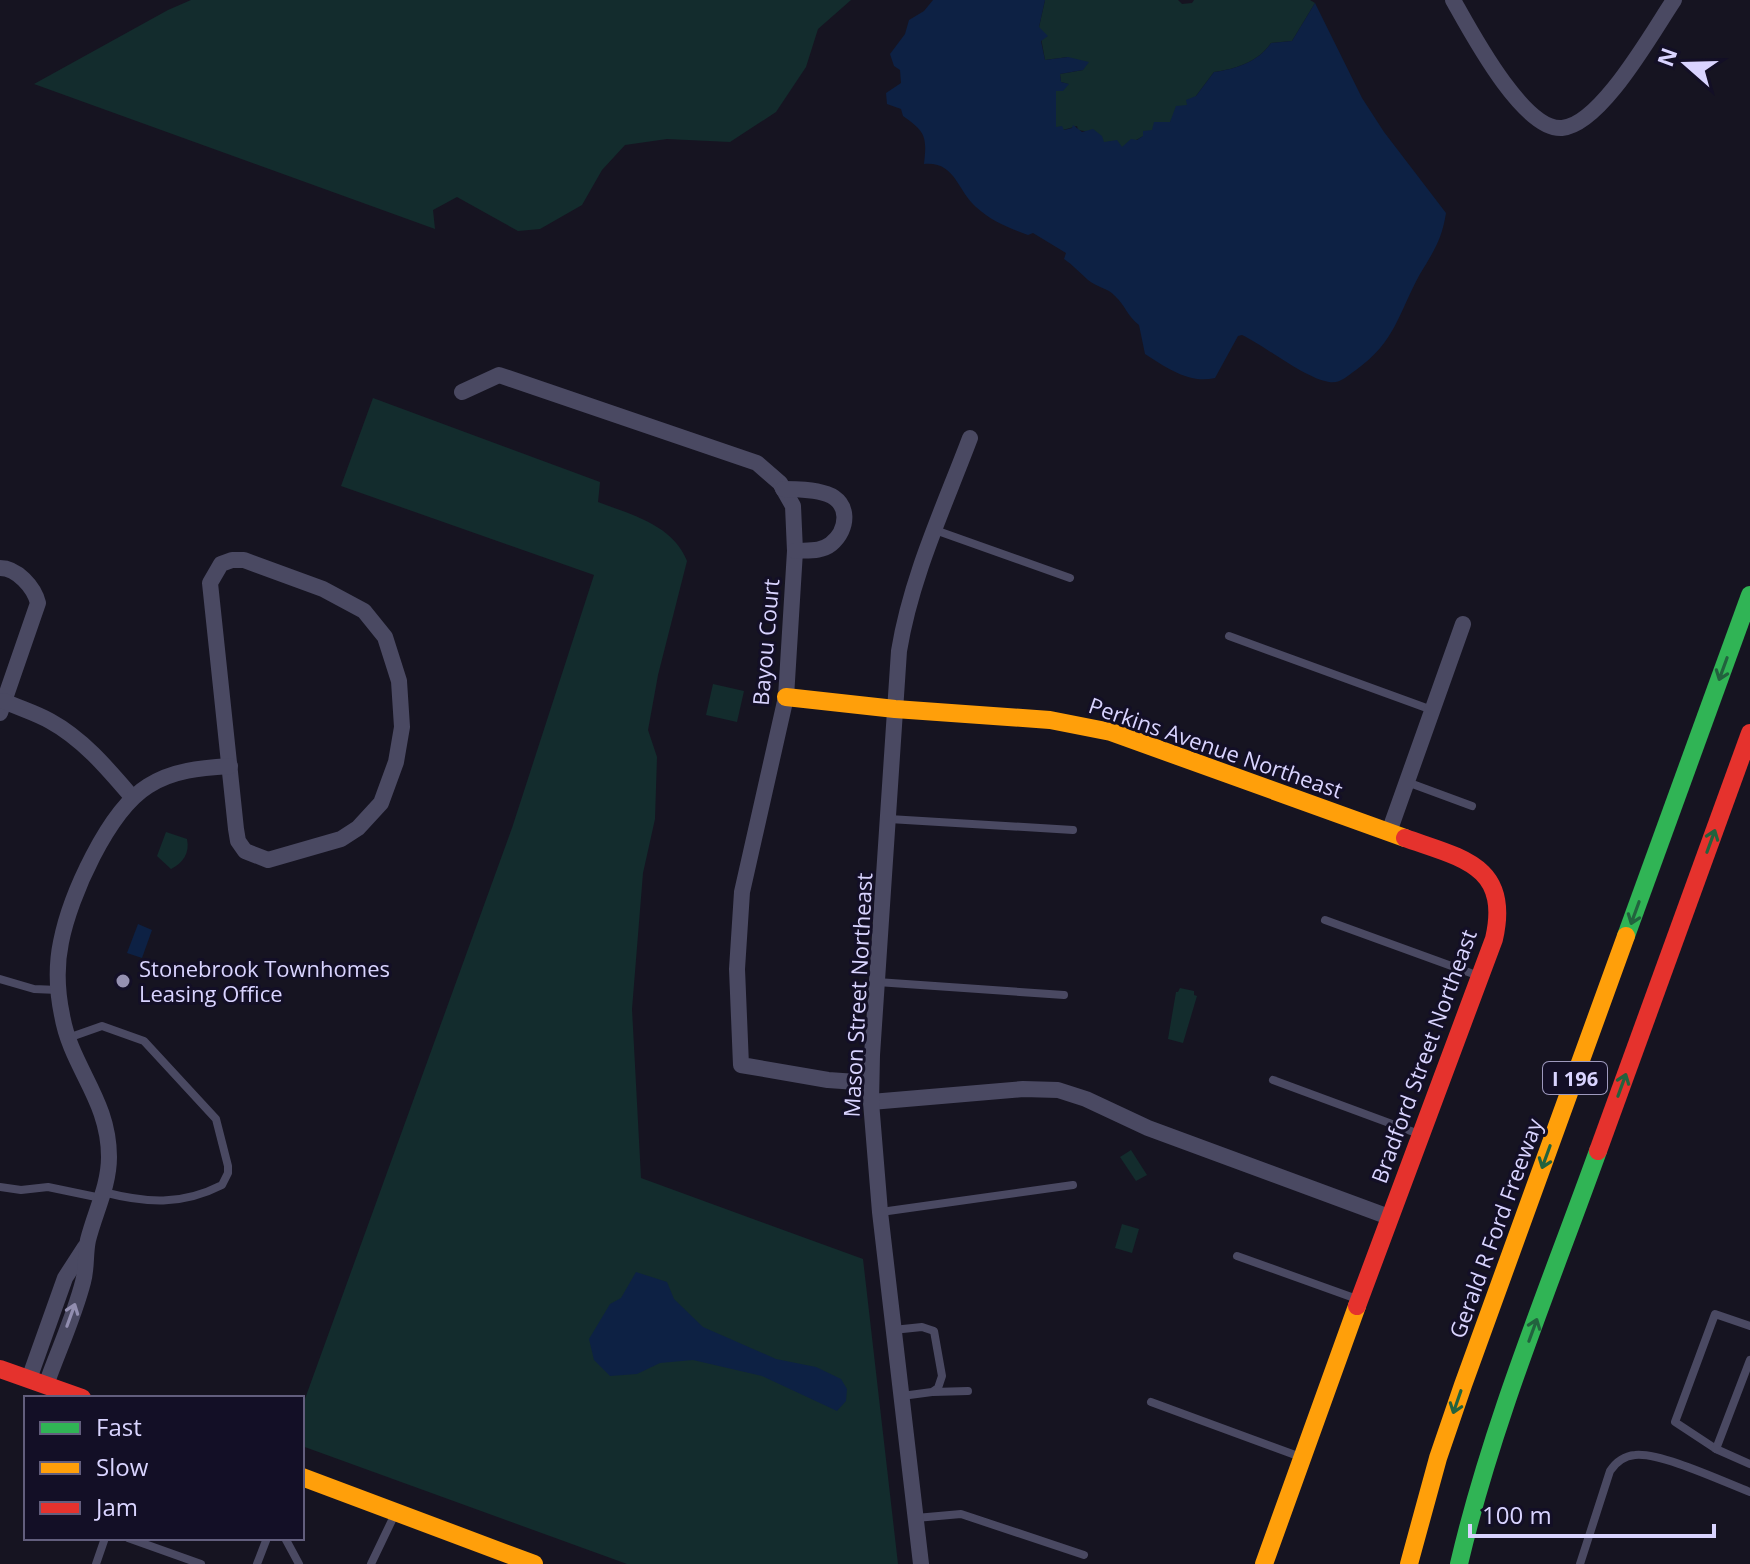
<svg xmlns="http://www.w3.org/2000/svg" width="1750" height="1564" font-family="'Open Sans',sans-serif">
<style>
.green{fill:#132c2d}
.water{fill:#0d2144}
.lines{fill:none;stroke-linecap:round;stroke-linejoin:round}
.lane{stroke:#4a4962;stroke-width:8}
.street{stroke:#4a4962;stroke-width:16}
.fast{stroke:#30b455;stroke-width:18}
.slow{stroke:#ff9f0a;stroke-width:18}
.jam{stroke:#e5322d;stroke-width:18}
.oneway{stroke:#22623e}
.oneway2{stroke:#928eb0}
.poi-dot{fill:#9591b1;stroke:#130f26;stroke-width:3}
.labels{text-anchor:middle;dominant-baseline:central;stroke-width:6;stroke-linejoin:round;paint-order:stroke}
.shield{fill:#130f26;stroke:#9e99be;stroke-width:2}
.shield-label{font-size:20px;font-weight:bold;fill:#d9d4ff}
.street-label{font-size:22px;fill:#d9d4ff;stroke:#130f26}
.poi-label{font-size:22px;fill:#d9d4ff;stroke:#130f26;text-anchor:start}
</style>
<rect width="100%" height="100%" fill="#161421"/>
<g class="green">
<polygon points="191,0 851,0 818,29 806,67 776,112 730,142 667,139 625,145 602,170 582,205 540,229 518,231 457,197 433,210 435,229 34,84 168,10"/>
<path d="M 1045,0 L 1178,0 L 1182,4 L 1192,3 L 1194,0 L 1310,0 L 1315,3 L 1292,41 L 1271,43 C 1258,62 1236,69 1214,72 L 1196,96 L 1170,122 L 1121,148 L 1112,142 L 1103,142 L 1090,132 L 1078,130 L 1077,126 L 1063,130 L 1056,127 L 1056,90 L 1068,84 L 1061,82 L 1060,74 L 1083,70 L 1068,57 L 1045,60 L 1039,27 Z"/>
<path d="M 373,398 L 600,482 L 598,502 C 632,515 673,525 687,561 L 658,675 L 648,730 L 657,757 L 655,819 L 643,873 L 632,1009 L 641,1178 L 863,1259 L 898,1564 L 627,1564 L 302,1446 L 302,1407 L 512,828 L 594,575 L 341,486 Z"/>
<polygon points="713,684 744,691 737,722 706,715"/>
<path d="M 166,832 L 187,839 C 190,853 183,863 171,869 L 157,856 Z"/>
<polygon points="1180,988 1194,991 1194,995 1197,996 1183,1043 1168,1039 1176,992 1178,992"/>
<polygon points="1131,1150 1147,1175 1136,1181 1120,1157"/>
<polygon points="1122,1224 1139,1229 1132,1253 1115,1248"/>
</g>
<g class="water">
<path d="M 933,0 L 1045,0 L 1039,27 L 1048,36 L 1041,41 L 1045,60 L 1068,57 L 1089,62 L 1083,70 L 1060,74 L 1061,82 L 1069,84 L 1063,91 L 1056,91 L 1056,127 L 1062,126 L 1064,130 L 1072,128 L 1073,125 L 1082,132 L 1093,129 L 1102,136 L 1104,142 L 1117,140 L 1122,147 L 1131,139 L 1137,140 L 1143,136 L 1143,131 L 1152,130 L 1154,122 L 1170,122 L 1176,106 L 1187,105 L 1186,100 L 1196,96 L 1214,72 C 1236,69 1258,62 1271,43 L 1292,41 L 1315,3 L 1362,98 L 1384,132 L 1446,213 C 1442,239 1434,251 1420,274 C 1398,314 1396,341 1356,370 C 1347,376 1340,384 1329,382 C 1306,379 1265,346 1242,335 L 1238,336 L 1215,378 C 1189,384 1167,368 1145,354 L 1139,325 C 1128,317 1125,305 1115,296 C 1108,288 1096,287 1088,280 C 1080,273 1073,265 1064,259 L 1066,253 L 1033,233 L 1028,235 C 1009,228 991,221 976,207 C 957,190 955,161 924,164 C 927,137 926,132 903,116 L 901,109 L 887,104 L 886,93 L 901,83 L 900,70 L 894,66 L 890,54 L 905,34 L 909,20 L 924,11 Z"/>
<polygon points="138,924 152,930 142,958 127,953"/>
<polygon points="636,1272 667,1282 674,1299 703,1327 776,1359 816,1367 841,1379 847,1389 846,1401 837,1411 762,1376 693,1360 660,1363 637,1374 610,1376 594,1360 589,1339 610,1304 621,1298"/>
</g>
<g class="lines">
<g class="lane">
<polyline points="935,530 1070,578"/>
<polyline points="1229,636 1432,710"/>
<polyline points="1407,782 1472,806"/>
<polyline points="889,819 1073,830"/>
<polyline points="1325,920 1479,976"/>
<polyline points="0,979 34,989 58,990"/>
<polyline points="877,982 1064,995"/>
<path d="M 68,1038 L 102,1026 L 144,1041 L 216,1119 L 228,1166 L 228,1173 L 222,1185 C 181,1206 146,1203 103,1192"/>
<polyline points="1273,1080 1419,1134"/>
<polyline points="0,1187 21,1190 48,1187 101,1198"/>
<polyline points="881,1212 1073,1185"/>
<polyline points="1237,1256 1357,1299"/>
<polyline points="1750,1326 1715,1314 1675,1422 1716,1449 1750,1464"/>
<polyline points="893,1330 922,1327 934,1331 942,1376 938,1388 932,1392 902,1396"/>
<polyline points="933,1392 968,1391"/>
<polyline points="1151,1402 1298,1456"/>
<polyline points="1716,1449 1750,1360"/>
<polyline points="916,1518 961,1514 1084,1555"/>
<polyline points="128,1538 201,1564"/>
<polyline points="285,1538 299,1564"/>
<polyline points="96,1564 105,1538"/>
<polyline points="257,1564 267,1538"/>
<polyline points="371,1564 394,1516"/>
<path d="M 1580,1564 L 1610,1471 C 1616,1462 1623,1456 1635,1455 C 1660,1452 1724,1482 1750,1492"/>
</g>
<g class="street">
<path d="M 1453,0 C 1470,30 1523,131 1562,128 C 1601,125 1653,31 1674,0"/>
<polyline points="462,392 499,375 757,463 780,483 793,506 795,551 786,697 742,892 737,969 741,1065 828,1080 871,1083"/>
<path d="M 783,489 C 797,489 813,489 827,494 C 850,502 849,529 831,544 C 821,552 807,550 795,551"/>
<polygon points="232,560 244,560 323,589 364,611 385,637 399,681 402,727 396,762 381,803 358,828 341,839 268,860 245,851 238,841 236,829 210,583 221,564"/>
<path d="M 0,568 C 17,568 34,587 38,603 L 0,713"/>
<path d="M 4,701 C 19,708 36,713 50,721 C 83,739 108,769 132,797"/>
<polyline points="1389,832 1463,624"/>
<polyline points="871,1102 1023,1089 1058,1090 1086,1099 1148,1128 1389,1217"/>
<polyline points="29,1379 65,1278 85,1247"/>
<path d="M 46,1385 C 58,1351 74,1317 83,1282 C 87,1268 85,1254 88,1240 C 95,1212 109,1186 109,1157 C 109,1099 71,1068 62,1015 C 57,991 56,966 61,942 C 70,896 108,811 148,786 C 173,770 201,768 230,766"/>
<path d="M 921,1564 L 880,1212 L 871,1102 L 872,1055 L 899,651 C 911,577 944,507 970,438"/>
</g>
<g class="fast">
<polyline points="1626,936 1750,595"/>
<path d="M 1459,1564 C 1492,1423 1549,1287 1598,1151"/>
</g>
<g class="slow">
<polyline points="786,697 895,709 1050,720 1111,732 1405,838"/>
<polyline points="302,1477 534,1564"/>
<polyline points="1264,1564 1357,1306"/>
<polyline points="1409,1564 1438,1458 1463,1385 1626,936"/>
</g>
<g class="jam">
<polyline points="1598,1151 1750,733"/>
<path d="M 1357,1306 L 1494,939 C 1511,865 1461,858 1405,838"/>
<polyline points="0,1369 82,1398"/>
</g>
</g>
<defs><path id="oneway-shaft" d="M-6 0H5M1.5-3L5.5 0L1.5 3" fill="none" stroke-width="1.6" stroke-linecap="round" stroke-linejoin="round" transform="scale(2)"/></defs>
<g class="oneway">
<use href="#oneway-shaft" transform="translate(1723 669) rotate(110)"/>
<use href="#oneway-shaft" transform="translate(1711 841) rotate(-70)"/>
<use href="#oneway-shaft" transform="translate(1635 913) rotate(110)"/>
<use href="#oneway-shaft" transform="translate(1622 1085) rotate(-70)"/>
<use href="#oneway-shaft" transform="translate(1546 1157) rotate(110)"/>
<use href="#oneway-shaft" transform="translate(1533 1330) rotate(-70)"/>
<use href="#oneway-shaft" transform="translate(1457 1402) rotate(109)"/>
</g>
<use class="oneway2" href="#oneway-shaft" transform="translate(71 1315) rotate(-70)"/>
<circle class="poi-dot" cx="123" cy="981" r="8"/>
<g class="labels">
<rect class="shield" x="1543" y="1062" width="64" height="32" rx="6"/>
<g class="shield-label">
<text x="1575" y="1078">I 196</text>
</g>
<g class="street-label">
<text transform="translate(765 642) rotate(-85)">Bayou Court</text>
<text transform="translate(1216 747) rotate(19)">Perkins Avenue Northeast</text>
<text transform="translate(857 995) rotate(-87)">Mason Street Northeast</text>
<text transform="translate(1423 1056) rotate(-70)">Bradford Street Northeast</text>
<text transform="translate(1495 1228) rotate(-70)">Gerald R Ford Freeway</text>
</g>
<g class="poi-label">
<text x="139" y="968">Stonebrook Townhomes<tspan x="139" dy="25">Leasing Office</tspan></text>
</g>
</g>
<rect x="24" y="1396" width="280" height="144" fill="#130f26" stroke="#625e7d" stroke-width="2"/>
<rect x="40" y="1422" width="40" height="12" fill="#30b455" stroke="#625e7d" stroke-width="2"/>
<text x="96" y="1436" font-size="24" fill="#d9d4ff">Fast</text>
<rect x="40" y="1462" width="40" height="12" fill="#ff9f0a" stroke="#625e7d" stroke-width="2"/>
<text x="96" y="1476" font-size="24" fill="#d9d4ff">Slow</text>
<rect x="40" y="1502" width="40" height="12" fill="#e5322d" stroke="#625e7d" stroke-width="2"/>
<text x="96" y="1516" font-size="24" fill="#d9d4ff">Jam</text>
<g transform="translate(1686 64) rotate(290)" stroke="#130f26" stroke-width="6" paint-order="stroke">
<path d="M0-6L14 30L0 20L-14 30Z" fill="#d9d4ff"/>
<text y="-12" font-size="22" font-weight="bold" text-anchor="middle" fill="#d9d4ff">N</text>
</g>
<path d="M1470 1524v12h244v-12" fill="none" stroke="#d9d4ff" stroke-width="4"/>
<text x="1482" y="1524" font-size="24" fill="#d9d4ff" stroke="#130f26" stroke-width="6" paint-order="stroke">100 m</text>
</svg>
